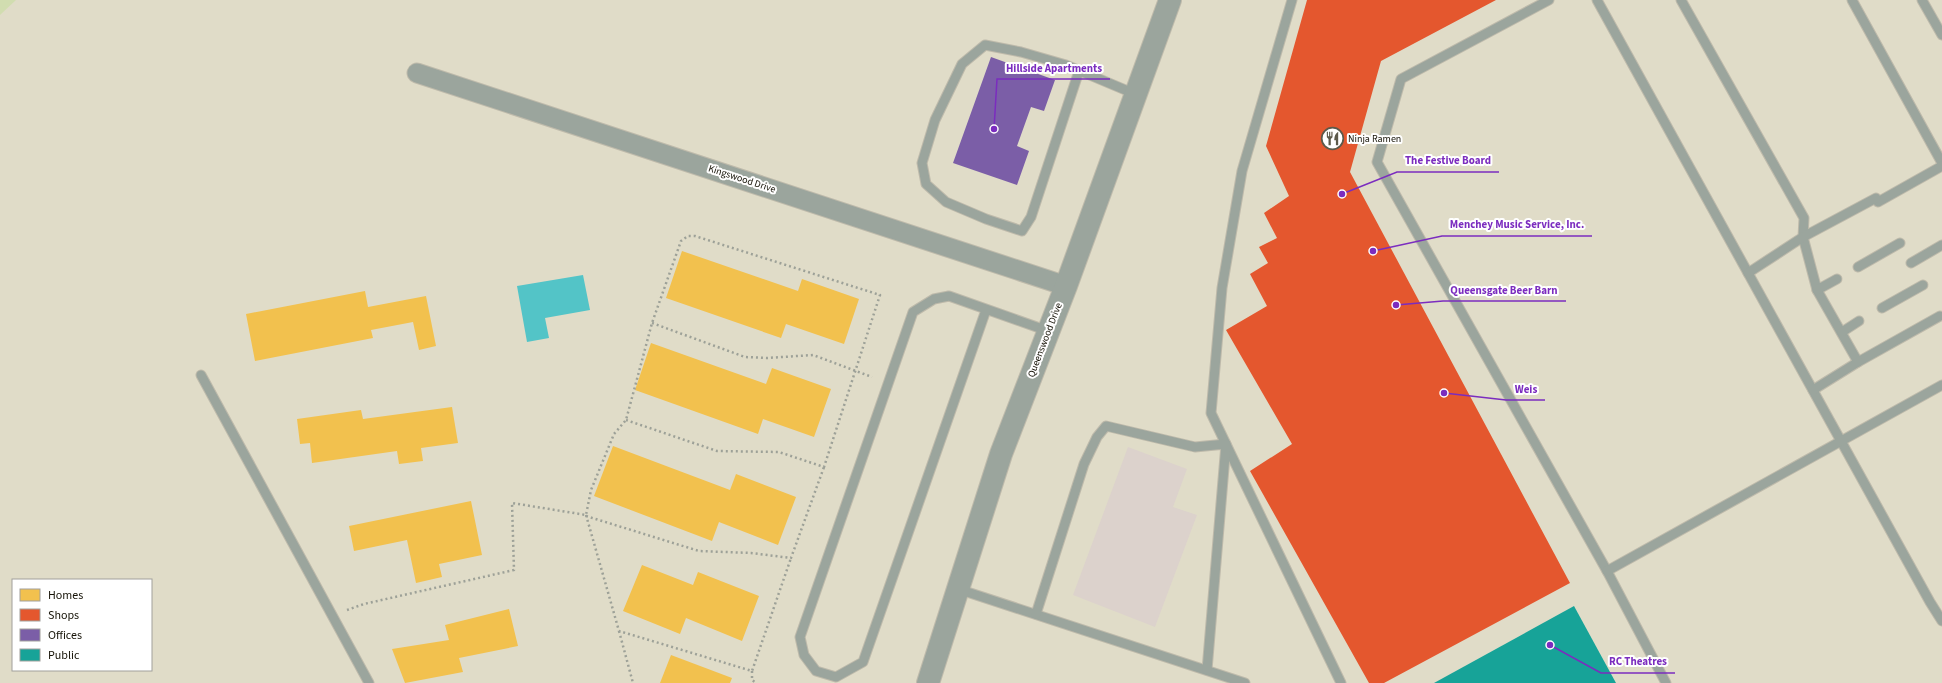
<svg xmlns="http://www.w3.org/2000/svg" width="1942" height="683" font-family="'Source Sans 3',sans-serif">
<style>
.green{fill:#d1ddb0}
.water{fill:#53c4c7}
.homes{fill:#f2c14e}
.shops{fill:#e4572e}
.offices{fill:#7b5ea7}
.public{fill:#17a398}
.building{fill:#dcd2cc}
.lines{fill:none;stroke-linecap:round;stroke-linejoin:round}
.service-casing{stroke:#bebaab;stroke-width:11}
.minor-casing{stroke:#bebaab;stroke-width:21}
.tertiary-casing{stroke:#bebaab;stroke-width:24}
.path{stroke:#9da198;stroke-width:2.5;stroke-dasharray:2 3;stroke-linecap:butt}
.service{stroke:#9ba59d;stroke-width:9}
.minor{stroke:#9ba59d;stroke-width:19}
.tertiary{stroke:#9ba59d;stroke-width:22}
.labels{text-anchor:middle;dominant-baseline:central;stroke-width:4;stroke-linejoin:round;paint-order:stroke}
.poi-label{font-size:10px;fill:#151206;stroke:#fff;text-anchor:start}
.street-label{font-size:10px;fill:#151206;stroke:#fff}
.leader{fill:none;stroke:#7b2cbf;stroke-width:1.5}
.callout-dot{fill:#7b2cbf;stroke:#fff;stroke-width:1.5}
.callout-label{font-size:11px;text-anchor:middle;font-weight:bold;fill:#7b2cbf;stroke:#fff;stroke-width:4;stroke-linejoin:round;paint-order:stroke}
</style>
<rect width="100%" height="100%" fill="#e0dcc8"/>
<polygon class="green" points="0,0 16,0 0,15"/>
<polygon class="water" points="583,275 590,310 545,318 549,338 527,342 517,286"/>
<g class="homes">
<polygon points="682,251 798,291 802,279 859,299 844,344 786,324 781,338 666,298"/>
<polygon points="365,291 368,307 426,296 436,346 419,350 413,322 371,330 373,338 255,361 246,314"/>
<polygon points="651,343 766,384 772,368 831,389 814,437 763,419 758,434 635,390"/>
<polygon points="452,407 458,443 421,448 423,461 399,464 397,451 312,463 310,443 300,444 297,419 361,410 363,419"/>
<polygon points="613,446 730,490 736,474 796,497 778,545 719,522 712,541 594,496"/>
<polygon points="471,501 482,555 439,564 442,577 416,583 407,540 354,551 349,526"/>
<polygon points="642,565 693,585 698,572 759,596 742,641 686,618 680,634 623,611"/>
<polygon points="509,609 518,646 459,658 463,672 405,683 392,649 449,640 445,625"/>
<polygon points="671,655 732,678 730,683 660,683"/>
</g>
<polygon class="shops" points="1307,0 1496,0 1381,61 1350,172 1570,583 1384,683 1369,683 1250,471 1292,444 1226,330 1267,306 1250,274 1268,263 1259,247 1277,238 1264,213 1289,196 1266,146"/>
<polygon class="offices" points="991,57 1055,80 1044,111 1031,107 1017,146 1029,151 1017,185 953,163"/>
<polygon class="public" points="1574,606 1616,683 1434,683"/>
<polygon class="building" points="1128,447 1187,469 1173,507 1197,515 1155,627 1073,595"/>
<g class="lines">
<defs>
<g id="service">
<polyline points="1292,0 1242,171 1222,288 1211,413 1341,683"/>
<polyline points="1549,0 1401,79 1377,162 1607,571 1666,683"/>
<polyline points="1597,0 1930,602 1942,621"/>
<polyline points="1681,0 1804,218 1803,237 1817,290 1858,362 1940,316"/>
<polyline points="1852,0 1942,163"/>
<polyline points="1922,0 1942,35"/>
<polyline points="1079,71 1031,217 1022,231 986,219 946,202 926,184 922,163 935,120 962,64 985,45 1021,52 1066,65 1135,94"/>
<polyline points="1878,202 1942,166"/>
<polyline points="1911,263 1942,245"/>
<polyline points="1858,267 1900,243"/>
<polyline points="1748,273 1803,237 1876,198"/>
<polyline points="1817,290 1837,279"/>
<polyline points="1882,308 1923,285"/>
<polyline points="986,310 863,662 836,677 816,671 804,655 800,637 913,312 934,299 949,296 1048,331"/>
<polyline points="1842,332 1859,321"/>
<polyline points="201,375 369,683"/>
<polyline points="1813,390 1858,362"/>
<polyline points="1607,571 1942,385"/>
<polyline points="958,589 1245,683"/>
<polyline points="1036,614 1084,464 1097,437 1106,426 1195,447 1226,444 1207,670"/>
</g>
<polyline id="minor" points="417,73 1066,286"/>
<polyline id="tertiary" points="928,683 1001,454 1066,286 1170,0"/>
</defs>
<use href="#service" class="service-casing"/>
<use href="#minor" class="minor-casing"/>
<use href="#tertiary" class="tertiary-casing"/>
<g class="path">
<polyline points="652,323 745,357 767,358 813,355 872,377"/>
<polyline points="586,515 619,631 752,671 791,558"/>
<polyline points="586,516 699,551 751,553 791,558 824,467"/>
<polyline points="347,610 364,604 514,570 512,503 586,515 591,490 614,434 626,420 652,323 681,241 688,236 695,236 880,295 824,467 779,452 717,451 626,420"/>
<polyline points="619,631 633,683"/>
<polyline points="752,671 752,680 756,683"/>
</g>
<use href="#service" class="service"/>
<use href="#minor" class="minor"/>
<use href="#tertiary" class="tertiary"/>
</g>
<defs>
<symbol id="restaurant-ring" viewBox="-11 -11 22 22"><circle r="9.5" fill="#fff" stroke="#5c594a" stroke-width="1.5"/><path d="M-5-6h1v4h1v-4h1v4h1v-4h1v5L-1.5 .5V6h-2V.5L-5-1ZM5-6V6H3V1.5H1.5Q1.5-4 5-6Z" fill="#5c594a"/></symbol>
</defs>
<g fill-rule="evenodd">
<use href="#restaurant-ring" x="1320" y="126" width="25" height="25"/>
</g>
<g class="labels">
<g class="poi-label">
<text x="1348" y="139">Ninja Ramen</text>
</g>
<g class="street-label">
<text transform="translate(742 179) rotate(18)">Kingswood Drive</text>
<text transform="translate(1045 340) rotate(-69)">Queenswood Drive</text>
</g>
</g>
<path class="leader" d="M994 129L997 79H1110M1342 194L1397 172H1499M1373 251L1442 236H1592M1396 305L1443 301H1566M1444 393L1506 400H1545M1550 645L1601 673H1675"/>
<g class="callout-dot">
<circle cx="994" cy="129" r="4"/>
<circle cx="1342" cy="194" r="4"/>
<circle cx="1373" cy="251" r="4"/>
<circle cx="1396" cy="305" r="4"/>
<circle cx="1444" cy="393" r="4"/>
<circle cx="1550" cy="645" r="4"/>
</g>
<g class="callout-label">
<text x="1054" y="72">Hillside Apartments</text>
<text x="1448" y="164">The Festive Board</text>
<text x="1517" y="228">Menchey Music Service, Inc.</text>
<text x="1504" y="294">Queensgate Beer Barn</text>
<text x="1526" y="393">Weis</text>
<text x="1638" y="665">RC Theatres</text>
</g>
<rect x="12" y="579" width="140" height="92" fill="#ffffff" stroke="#a1a09b"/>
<rect x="20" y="589" width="20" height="12" fill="#f2c14e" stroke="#a1a09b"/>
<text x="48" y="599" font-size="12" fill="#151206">Homes</text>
<rect x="20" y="609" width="20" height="12" fill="#e4572e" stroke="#a1a09b"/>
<text x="48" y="619" font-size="12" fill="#151206">Shops</text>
<rect x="20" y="629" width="20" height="12" fill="#7b5ea7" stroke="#a1a09b"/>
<text x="48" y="639" font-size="12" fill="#151206">Offices</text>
<rect x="20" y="649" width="20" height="12" fill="#17a398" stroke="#a1a09b"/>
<text x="48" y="659" font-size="12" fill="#151206">Public</text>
</svg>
